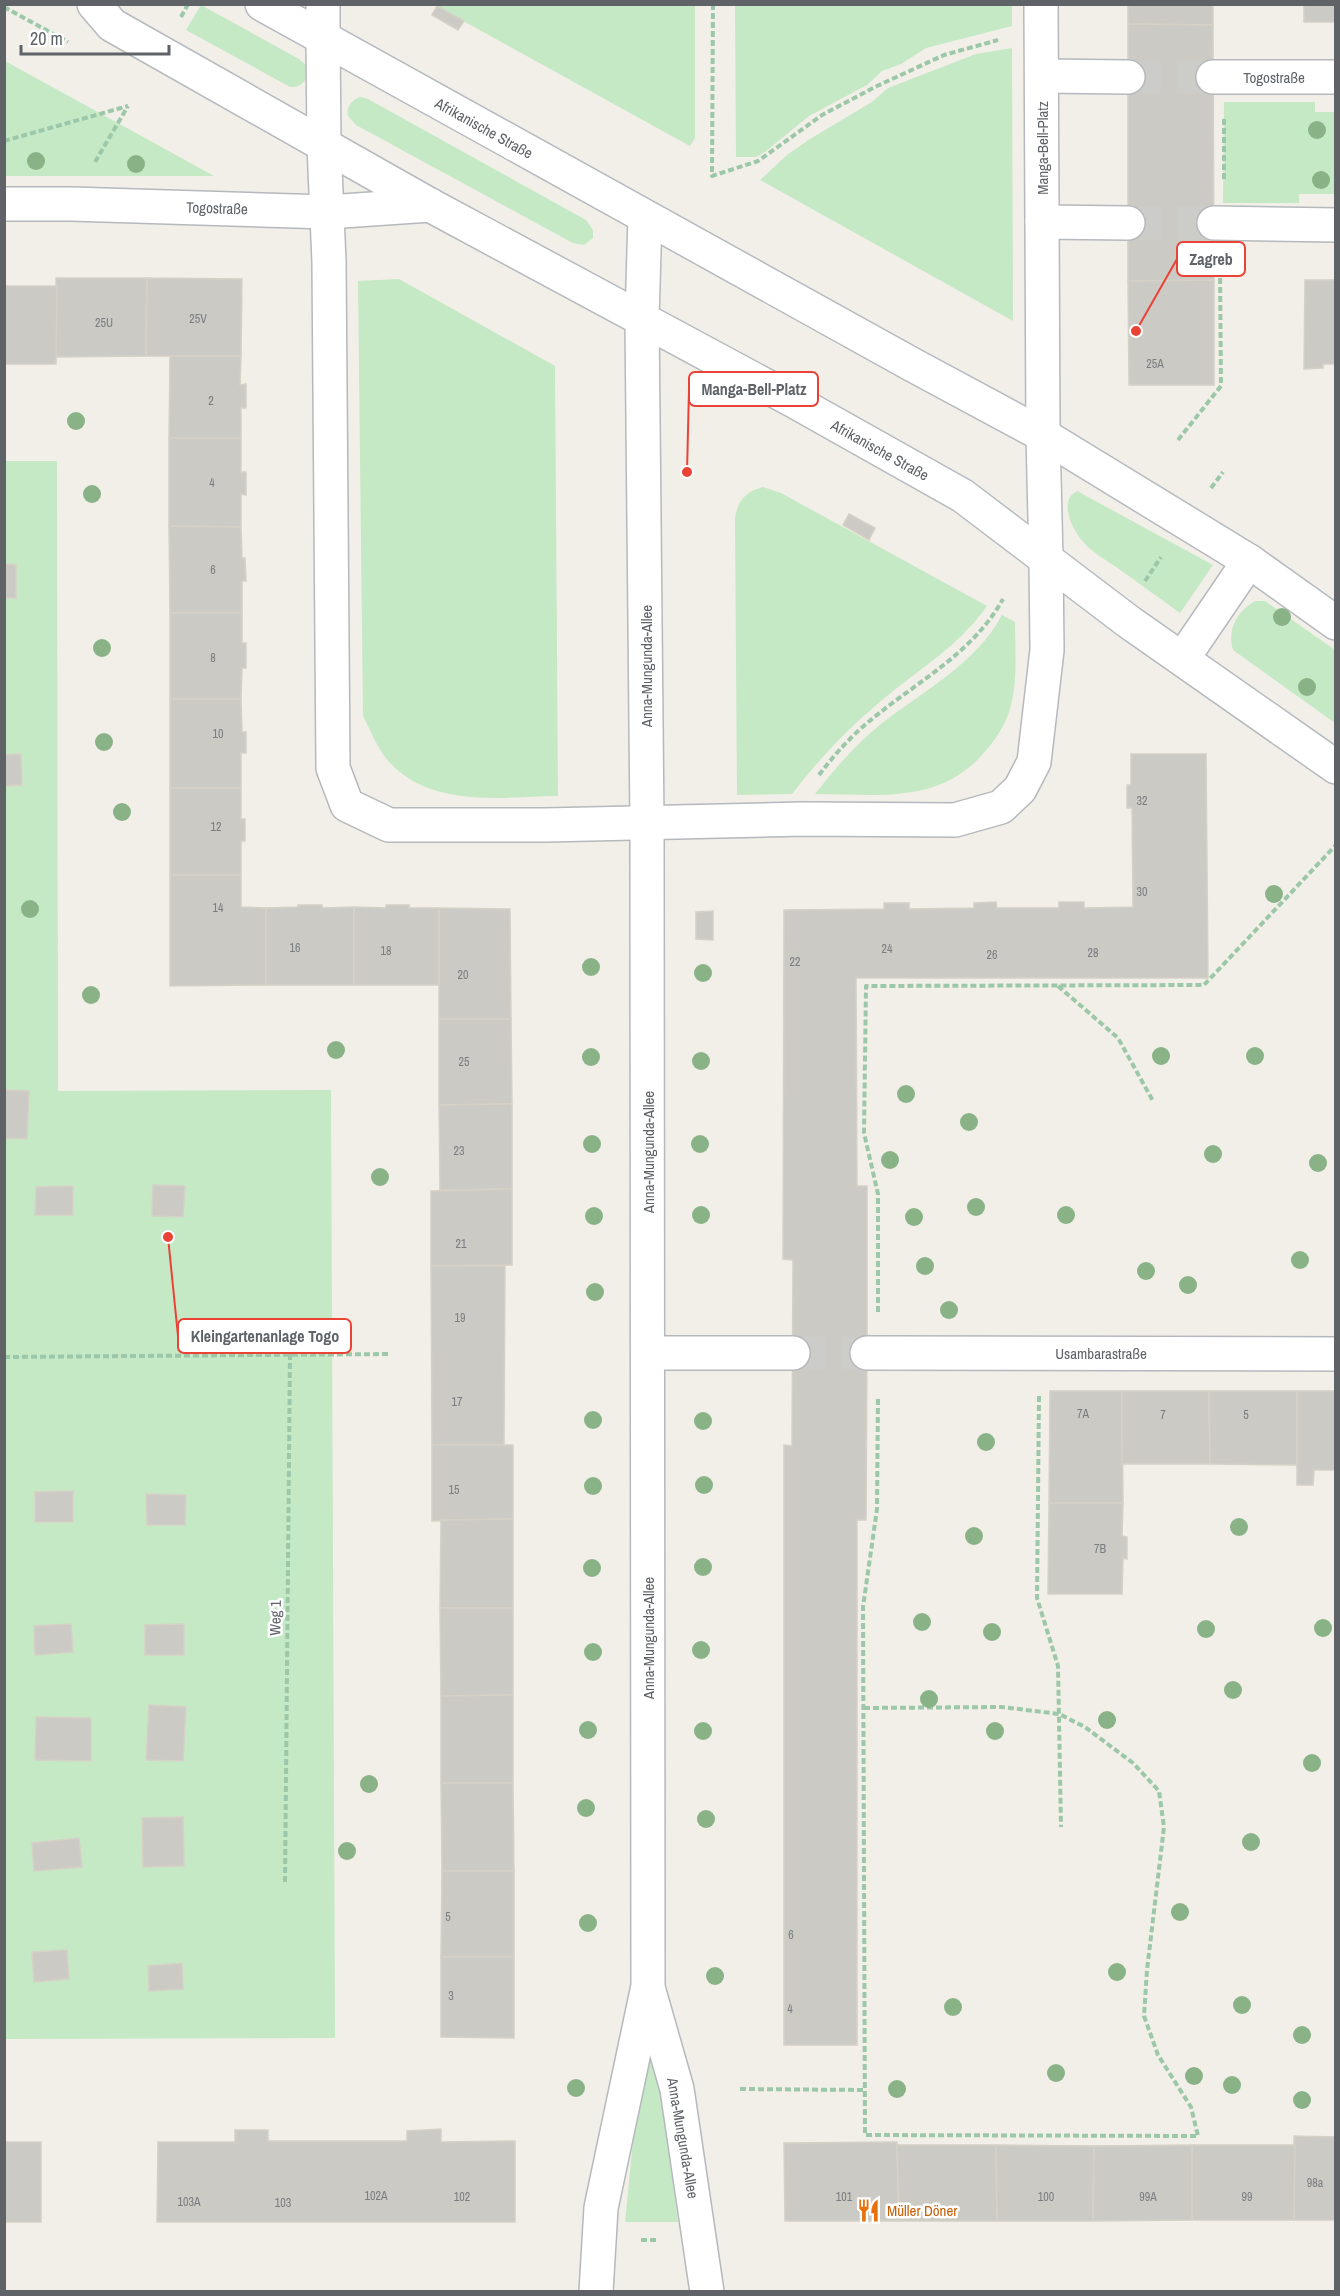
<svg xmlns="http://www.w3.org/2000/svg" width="1340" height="2296" font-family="'Archivo Narrow',sans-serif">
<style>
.green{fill:#c5e8c5}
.building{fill:#cccac5;stroke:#d6d1c6;stroke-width:1.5}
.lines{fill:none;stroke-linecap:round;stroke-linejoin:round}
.street-tunnel{stroke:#ccccc8;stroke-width:33;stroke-dasharray:33 16;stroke-linecap:butt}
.street-casing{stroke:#b5b8bc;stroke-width:36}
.secondary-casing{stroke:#b6babf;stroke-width:36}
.path{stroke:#9cc7a9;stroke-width:4;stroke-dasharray:6 3;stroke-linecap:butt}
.street{stroke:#fff;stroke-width:33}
.secondary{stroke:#fff;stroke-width:33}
.tree{fill:#89b387}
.labels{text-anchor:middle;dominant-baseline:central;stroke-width:5;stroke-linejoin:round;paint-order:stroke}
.number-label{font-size:12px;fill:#7a7d7f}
.street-label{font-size:15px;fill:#5f6368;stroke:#fff}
.food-label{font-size:15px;fill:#c56008;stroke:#fff;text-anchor:start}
.leader{fill:none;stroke:#ea4335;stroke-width:2}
.callout-dot{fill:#ea4335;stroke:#fff;stroke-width:2}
.callout{fill:#fff;stroke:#ea4335;stroke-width:2}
.callout-label{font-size:16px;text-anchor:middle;font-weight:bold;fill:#5f6368}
</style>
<rect width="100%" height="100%" fill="#f1efe8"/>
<g class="green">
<path d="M 201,5 L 299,59 L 305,64 L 308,72 C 307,81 300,88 290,87 L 186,30 Z"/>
<polygon points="434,5 695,5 695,138 690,146"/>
<polygon points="735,5 1012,5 1012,26 926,48 901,64 882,71 867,85 809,116 765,152 756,157 736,157"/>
<polygon points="1012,48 1013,321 760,180 787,155 810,139 872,102 888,88 976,54"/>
<polygon points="5,61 214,176 5,176"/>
<path d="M 361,97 L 368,99 L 586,220 L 593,230 L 593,238 L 584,245 L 573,243 L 356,125 L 348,116 C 346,107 352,99 361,97 Z"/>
<polygon points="1224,102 1315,102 1315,112 1335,112 1335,194 1299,194 1299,203 1223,203"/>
<path d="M 399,279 L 555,366 L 558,796 C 499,797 427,809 385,757 C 376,745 370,729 363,716 L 358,281 Z"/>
<polygon points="4,461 57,461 58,1091 331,1090 335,2038 5,2039"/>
<path d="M 763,487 L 781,493 L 987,606 C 957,649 912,673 874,707 C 843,733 816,763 792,794 L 737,795 L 735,518 C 738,500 745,492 763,487 Z"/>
<path d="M 1077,491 L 1213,565 L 1180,613 C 1159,598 1139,583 1119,569 C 1109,562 1097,555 1088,547 C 1075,535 1056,502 1077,491 Z"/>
<path d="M 1255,601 L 1265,601 L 1335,650 L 1335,723 L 1233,650 C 1227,630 1236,612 1255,601 Z"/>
<path d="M 1002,615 L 1015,622 C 1015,650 1018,681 1010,709 C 1005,726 994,742 982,755 C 937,805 875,794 815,794 C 835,769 856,744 881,724 C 923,691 976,664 1002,615 Z"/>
<polygon points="642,2052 656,2058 678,2222 625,2222"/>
</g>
<g class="building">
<polygon points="1128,4 1213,4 1213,25 1128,24"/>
<rect x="1304" y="4" width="32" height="18"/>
<polygon points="437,6 464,21 458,30 432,15"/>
<polygon points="1128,24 1213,25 1214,280 1128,281"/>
<polygon points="1335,275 1336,275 1336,364 1323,364 1323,368 1304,369 1305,280 1335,280"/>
<polygon points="56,278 147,278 146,356 56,357"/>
<polygon points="147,278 242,279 241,356 146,356"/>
<polygon points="1214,280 1214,385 1129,385 1128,281"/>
<polygon points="4,286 57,286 56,364 4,364"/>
<polygon points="170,356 241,356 240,385 246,384 246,408 241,408 241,438 169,438"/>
<polygon points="169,438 241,438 241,472 246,472 246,495 241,494 241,527 169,526"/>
<polygon points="849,514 875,528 869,540 843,525"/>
<polygon points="169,526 241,527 242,558 245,558 246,581 242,581 242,613 170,613"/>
<polygon points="4,564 16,565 16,598 4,598"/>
<polygon points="170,613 242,613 242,643 246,643 246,668 242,668 241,699 170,699"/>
<polygon points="170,699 241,699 242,732 246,732 246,753 241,753 241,788 170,788"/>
<polygon points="21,754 22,785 4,786 4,755"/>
<polygon points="1131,754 1206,754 1208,978 856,978 857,1186 867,1186 867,1353 866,1520 857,1520 857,2045 784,2045 784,1445 792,1446 793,1260 783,1259 784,910 884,909 884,903 909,903 909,909 974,908 974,903 996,902 997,908 1059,908 1059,902 1084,902 1084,908 1133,907 1132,808 1127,808 1127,785 1131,785"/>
<polygon points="170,788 241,788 241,819 245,819 245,841 241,841 241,875 170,875"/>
<polygon points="170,875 241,875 241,907 266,908 266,985 170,986"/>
<polygon points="298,905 322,905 322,908 354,907 354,985 266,985 266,908 298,907"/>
<polygon points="386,905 409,905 409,908 439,908 439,985 354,985 354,907 386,908"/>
<polygon points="439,908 510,909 511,1019 439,1019"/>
<polygon points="713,911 713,940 696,939 696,912"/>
<polygon points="439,1019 511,1019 512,1104 439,1105"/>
<polygon points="4,1090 29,1091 27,1139 4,1138"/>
<polygon points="512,1104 512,1189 440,1190 439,1105"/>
<polygon points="153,1185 185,1186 183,1217 152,1216"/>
<polygon points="73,1186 73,1215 35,1215 36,1187"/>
<polygon points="512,1189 512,1265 431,1266 431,1191"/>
<polygon points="431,1266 505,1266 504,1445 432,1445"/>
<polygon points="1050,1391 1122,1391 1123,1503 1049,1503"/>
<polygon points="1122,1391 1209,1391 1210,1464 1122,1464"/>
<polygon points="1209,1391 1297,1391 1297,1465 1210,1464"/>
<polygon points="1297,1391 1336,1391 1336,1470 1314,1470 1313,1485 1297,1485"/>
<polygon points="432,1445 513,1445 513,1519 432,1521"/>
<polygon points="73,1491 73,1522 35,1522 35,1492"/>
<polygon points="146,1494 186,1495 185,1525 147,1525"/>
<polygon points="1049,1503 1123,1503 1122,1536 1127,1537 1127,1559 1123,1558 1122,1594 1048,1594"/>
<polygon points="513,1519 513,1608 440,1608 441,1520"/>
<polygon points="440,1608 513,1608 513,1695 441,1696"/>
<polygon points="71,1624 73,1652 35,1655 34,1626"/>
<polygon points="184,1624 184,1655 145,1655 145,1625"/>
<polygon points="513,1695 513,1783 441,1783 441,1696"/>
<polygon points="149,1705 186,1707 183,1761 146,1760"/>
<polygon points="36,1717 91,1718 91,1761 35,1760"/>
<polygon points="441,1783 513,1783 514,1871 442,1871"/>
<polygon points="183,1817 184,1866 143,1867 142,1818"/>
<polygon points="79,1838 82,1867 34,1871 32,1843"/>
<polygon points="442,1871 514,1871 514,1957 441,1957"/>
<polygon points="67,1950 69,1979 34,1982 32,1952"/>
<polygon points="441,1957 514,1957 514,2038 441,2037"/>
<polygon points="182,1963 183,1989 149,1991 148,1966"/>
<polygon points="441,2129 441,2142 515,2141 515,2222 157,2222 158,2142 235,2142 235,2130 268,2130 268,2141 407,2141 407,2131"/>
<polygon points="1294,2136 1336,2137 1336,2220 1294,2220"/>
<rect x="4" y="2142" width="37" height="80"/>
<polygon points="897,2142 899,2221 785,2221 784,2143"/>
<polygon points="897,2145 996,2145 997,2221 899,2221"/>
<polygon points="996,2145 1094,2146 1093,2221 997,2221"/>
<polygon points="1192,2145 1295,2145 1294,2220 1192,2220"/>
<polygon points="1192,2145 1192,2220 1093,2221 1094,2146"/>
</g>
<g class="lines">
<g class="street-tunnel">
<polyline points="1128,77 1213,77"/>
<polyline points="1128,223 1214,223"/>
<polyline points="793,1353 867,1353"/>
</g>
<defs>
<g id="street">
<polyline points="1041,4 1043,435"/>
<polyline points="323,38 323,4"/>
<polyline points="1042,76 1128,77"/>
<polyline points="1213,77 1336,77"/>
<polyline points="324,145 329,262 333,768 347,805 389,825 546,825 802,819 955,820 1001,807 1020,789 1034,762 1047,650 1046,560"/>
<polyline points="4,204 71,204 328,212 430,205"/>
<polyline points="1042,222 1128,223"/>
<polyline points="1214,223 1336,225"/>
<polyline points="648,1353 793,1353"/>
<polyline points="867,1353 1336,1354"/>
<polyline points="649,1991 677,2089 707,2292"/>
<polyline points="596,2292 601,2208 648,1986 647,824 642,319"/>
</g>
<g id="secondary">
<polyline points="94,4 112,25 430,205 794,401 963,496 1129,622 1336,767"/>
<polyline points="262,4 913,365 1043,435 1249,561 1336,623"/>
<polyline points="323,38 324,145"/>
<polyline points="642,319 645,217"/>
<polyline points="1043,435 1046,560"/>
<polyline points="1183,658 1249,561"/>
</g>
</defs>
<use href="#street" class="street-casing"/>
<use href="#secondary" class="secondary-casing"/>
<g class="path">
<polyline points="713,4 712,176 758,161 822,115 877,86 944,55 998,40"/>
<polyline points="4,7 68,42"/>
<polyline points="181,17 188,4"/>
<polyline points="1224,119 1224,180"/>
<polyline points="4,141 128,106"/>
<polyline points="95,162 128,106"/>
<polyline points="1178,440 1221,386 1220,267"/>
<polyline points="1211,488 1223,472"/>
<polyline points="1145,581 1161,557"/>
<path d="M 819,775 C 834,755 852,735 872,719 C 918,681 973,653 1003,599"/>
<polyline points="1058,986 1118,1038 1153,1101"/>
<polyline points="878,1312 878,1194 864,1133 866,986 1204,985 1336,845"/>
<polyline points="4,1357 391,1354"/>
<polyline points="1039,1396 1037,1598 1058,1666 1061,1827"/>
<polyline points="864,1708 1002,1707 1059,1714 1085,1727 1133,1763 1159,1791 1164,1827 1147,1970 1144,2016 1158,2055 1191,2107 1198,2136 865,2135 863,1607 877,1509 878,1396"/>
<polyline points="285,1882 290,1354"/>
<polyline points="740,2089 864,2090"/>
<polyline points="641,2240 657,2240"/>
</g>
<use href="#street" class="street"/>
<use href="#secondary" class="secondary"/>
</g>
<g class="tree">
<circle cx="1317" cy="130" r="9"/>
<circle cx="36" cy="161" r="9"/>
<circle cx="136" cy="164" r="9"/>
<circle cx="1321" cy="180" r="9"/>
<circle cx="76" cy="421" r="9"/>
<circle cx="92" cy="494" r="9"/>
<circle cx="1282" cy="617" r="9"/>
<circle cx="102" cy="648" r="9"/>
<circle cx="1307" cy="687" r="9"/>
<circle cx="104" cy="742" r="9"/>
<circle cx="122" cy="812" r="9"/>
<circle cx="1274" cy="894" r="9"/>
<circle cx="30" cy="909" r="9"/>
<circle cx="591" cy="967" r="9"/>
<circle cx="703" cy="973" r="9"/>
<circle cx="91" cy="995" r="9"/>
<circle cx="336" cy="1050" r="9"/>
<circle cx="1161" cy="1056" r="9"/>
<circle cx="1255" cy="1056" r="9"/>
<circle cx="591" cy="1057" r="9"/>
<circle cx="701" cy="1061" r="9"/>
<circle cx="906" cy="1094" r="9"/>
<circle cx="969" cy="1122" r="9"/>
<circle cx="592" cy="1144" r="9"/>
<circle cx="700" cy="1144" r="9"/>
<circle cx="1213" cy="1154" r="9"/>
<circle cx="890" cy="1160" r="9"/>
<circle cx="1318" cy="1163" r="9"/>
<circle cx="380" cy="1177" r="9"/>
<circle cx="976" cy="1207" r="9"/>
<circle cx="701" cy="1215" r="9"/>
<circle cx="1066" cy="1215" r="9"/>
<circle cx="594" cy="1216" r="9"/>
<circle cx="914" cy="1217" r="9"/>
<circle cx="1300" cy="1260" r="9"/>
<circle cx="925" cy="1266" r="9"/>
<circle cx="1146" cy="1271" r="9"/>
<circle cx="1188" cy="1285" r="9"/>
<circle cx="595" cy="1292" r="9"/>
<circle cx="949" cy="1310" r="9"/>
<circle cx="593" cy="1420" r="9"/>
<circle cx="703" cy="1421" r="9"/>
<circle cx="986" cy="1442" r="9"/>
<circle cx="704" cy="1485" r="9"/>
<circle cx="593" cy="1486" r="9"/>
<circle cx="1239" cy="1527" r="9"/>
<circle cx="974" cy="1536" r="9"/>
<circle cx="703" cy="1567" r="9"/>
<circle cx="592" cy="1568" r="9"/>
<circle cx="922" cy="1622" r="9"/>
<circle cx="1323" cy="1628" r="9"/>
<circle cx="1206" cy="1629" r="9"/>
<circle cx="992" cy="1632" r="9"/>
<circle cx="701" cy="1650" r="9"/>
<circle cx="593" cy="1652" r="9"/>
<circle cx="1233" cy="1690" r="9"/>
<circle cx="929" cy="1699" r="9"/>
<circle cx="1107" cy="1720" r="9"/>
<circle cx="588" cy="1730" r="9"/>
<circle cx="703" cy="1731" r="9"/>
<circle cx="995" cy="1731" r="9"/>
<circle cx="1312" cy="1763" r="9"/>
<circle cx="369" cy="1784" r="9"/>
<circle cx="586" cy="1808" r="9"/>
<circle cx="706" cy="1819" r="9"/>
<circle cx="1251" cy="1842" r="9"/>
<circle cx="347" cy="1851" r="9"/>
<circle cx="1180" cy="1912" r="9"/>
<circle cx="588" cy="1923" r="9"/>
<circle cx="1117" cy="1972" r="9"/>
<circle cx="715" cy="1976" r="9"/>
<circle cx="1242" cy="2005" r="9"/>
<circle cx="953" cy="2007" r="9"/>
<circle cx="1302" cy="2035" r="9"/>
<circle cx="1056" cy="2073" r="9"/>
<circle cx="1194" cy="2076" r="9"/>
<circle cx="1232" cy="2085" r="9"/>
<circle cx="576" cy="2088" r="9"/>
<circle cx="897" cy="2089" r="9"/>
<circle cx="1302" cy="2100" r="9"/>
</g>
<defs>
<symbol id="restaurant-bare" viewBox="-9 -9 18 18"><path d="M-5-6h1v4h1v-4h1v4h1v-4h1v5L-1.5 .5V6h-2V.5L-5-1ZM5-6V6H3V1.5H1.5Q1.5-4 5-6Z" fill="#e8710a" stroke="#fff" stroke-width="2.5" paint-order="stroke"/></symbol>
</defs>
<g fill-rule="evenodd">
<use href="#restaurant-bare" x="852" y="2194" width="33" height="33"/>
</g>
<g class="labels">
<g class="number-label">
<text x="198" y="319">25V</text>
<text x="104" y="323">25U</text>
<text x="1155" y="364">25A</text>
<text x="211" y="401">2</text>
<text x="212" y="483">4</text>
<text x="213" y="570">6</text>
<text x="213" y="658">8</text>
<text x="218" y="734">10</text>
<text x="1142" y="801">32</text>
<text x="216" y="827">12</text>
<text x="1142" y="892">30</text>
<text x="218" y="908">14</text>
<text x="295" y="948">16</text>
<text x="887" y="949">24</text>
<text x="386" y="951">18</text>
<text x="1093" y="953">28</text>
<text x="992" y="955">26</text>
<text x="795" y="962">22</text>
<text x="463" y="975">20</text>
<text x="464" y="1062">25</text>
<text x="459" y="1151">23</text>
<text x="461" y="1244">21</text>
<text x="460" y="1318">19</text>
<text x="457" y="1402">17</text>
<text x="1083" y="1414">7A</text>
<text x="1163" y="1415">7</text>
<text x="1246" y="1415">5</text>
<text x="454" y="1490">15</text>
<text x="1100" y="1549">7B</text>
<text x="448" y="1917">5</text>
<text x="791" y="1935">6</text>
<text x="451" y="1996">3</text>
<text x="790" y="2009">4</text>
<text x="1315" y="2183">98a</text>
<text x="376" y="2196">102A</text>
<text x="462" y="2197">102</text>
<text x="844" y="2197">101</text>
<text x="1046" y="2197">100</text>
<text x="1148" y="2197">99A</text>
<text x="1247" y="2197">99</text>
<text x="189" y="2202">103A</text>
<text x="283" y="2203">103</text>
</g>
<g class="street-label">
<text x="1274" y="77">Togostraße</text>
<text transform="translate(484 128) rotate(29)">Afrikanische Straße</text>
<text transform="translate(1042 148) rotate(-90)">Manga-Bell-Platz</text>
<text transform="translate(217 208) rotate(2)">Togostraße</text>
<text transform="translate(880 450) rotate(29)">Afrikanische Straße</text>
<text transform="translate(646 666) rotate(-90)">Anna-Mungunda-Allee</text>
<text transform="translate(648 1152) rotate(-90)">Anna-Mungunda-Allee</text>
<text x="1101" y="1353">Usambarastraße</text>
<text transform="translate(275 1618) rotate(-89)">Weg 1</text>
<text transform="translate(648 1638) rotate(-90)">Anna-Mungunda-Allee</text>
<text transform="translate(683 2138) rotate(80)">Anna-Mungunda-Allee</text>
</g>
<g class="food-label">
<text x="887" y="2210">Müller Döner</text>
</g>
</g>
<path class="leader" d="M1136 331L1177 259M687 472L689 389M168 1237L178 1336"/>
<g class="callout-dot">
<circle cx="1136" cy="331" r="6"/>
<circle cx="687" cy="472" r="6"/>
<circle cx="168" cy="1237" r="6"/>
</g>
<g class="callout">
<rect x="1177" y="242" width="68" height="34" rx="6"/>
<rect x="689" y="372" width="129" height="34" rx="6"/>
<rect x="178" y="1319" width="173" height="34" rx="6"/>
</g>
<g class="callout-label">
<text x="1211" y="265">Zagreb</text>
<text x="754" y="395">Manga-Bell-Platz</text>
<text x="265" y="1342">Kleingartenanlage Togo</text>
</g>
<rect width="1340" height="2296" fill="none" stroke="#5f6368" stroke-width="12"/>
<path d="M21 45v9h148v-9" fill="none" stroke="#5f6368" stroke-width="3"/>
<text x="30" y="45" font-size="18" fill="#5f6368" stroke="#ffffff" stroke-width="4.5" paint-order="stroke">20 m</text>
</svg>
